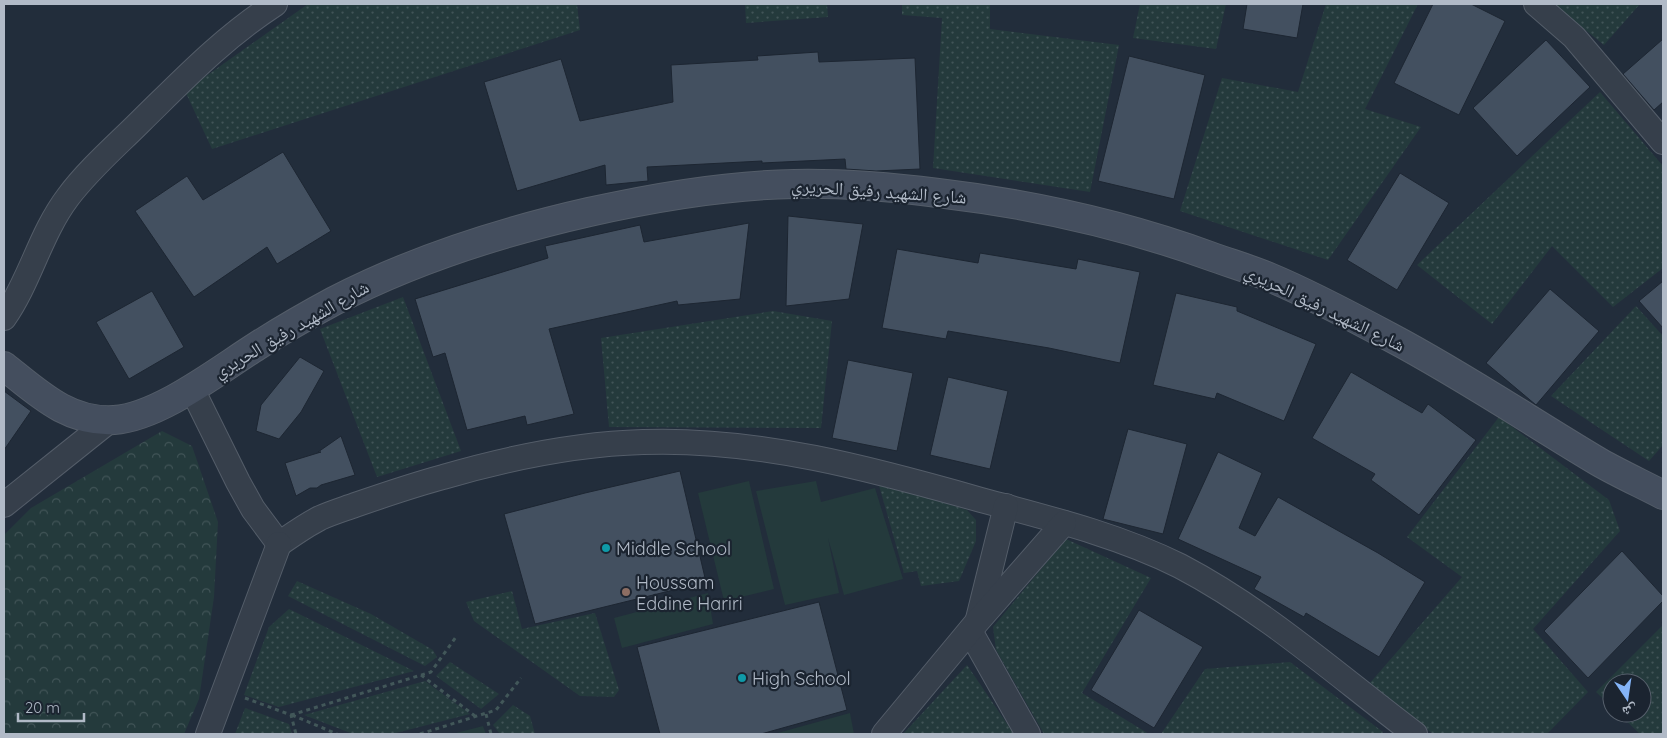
<svg xmlns="http://www.w3.org/2000/svg" width="1667" height="738" font-family="Quicksand,'Noto Naskh Arabic',sans-serif">
<style>
.grass{fill:url(#grass-dots)}
.park{fill:url(#park-crowns)}
.garden{fill:#243a3c}
.building{fill:#435060;stroke:#1d2632}
.lines{fill:none;stroke-linecap:round;stroke-linejoin:round}
.street-casing{stroke:#545d69;stroke-width:26}
.secondary-casing{stroke:#545d69;stroke-width:30}
.path{stroke:#425759;stroke-width:3;stroke-dasharray:4 4;stroke-linecap:butt}
.street{stroke:#363f4b;stroke-width:24}
.secondary{stroke:#444e5e;stroke-width:28}
.culture-dot{fill:#0f9aa8;stroke:#1b2430;stroke-width:2}
.education-dot{fill:#8d6e63;stroke:#1b2430;stroke-width:2}
.labels{text-anchor:middle;dominant-baseline:central;stroke-width:4.5;stroke-linejoin:round;paint-order:stroke}
.street-label{font-size:18px;fill:#b1bac7;stroke:#1b2430}
.poi-label{font-size:18px;fill:#b1bac7;stroke:#1b2430;text-anchor:start}
</style>
<defs>
<pattern id="grass-dots" width="8" height="8" patternUnits="userSpaceOnUse" patternTransform="scale(1.25)"><rect width="8" height="8" fill="#243a3c"/><path d="M2 2h.1M6 6h.1" fill="none" stroke="#415457" stroke-width="1.8" stroke-linecap="round"/></pattern>
<pattern id="park-crowns" width="20" height="18" patternUnits="userSpaceOnUse" patternTransform="scale(1.25)"><rect width="20" height="18" fill="#243a3c"/><path d="M2 6a3 3 0 1 1 6 0M12 15a3 3 0 1 1 6 0" fill="none" stroke="#415457"/></pattern>
</defs>
<rect width="100%" height="100%" fill="#222d3b"/>
<g class="grass">
<polygon points="308,4 577,4 580,30 212,149 185,91"/>
<polygon points="745,4 827,4 828,17 746,23"/>
<polygon points="902,4 990,4 990,29 1119,45 1090,192 933,168 942,18 902,15"/>
<polygon points="1140,4 1226,4 1216,49 1133,38"/>
<polygon points="1326,4 1418,4 1365,109 1421,127 1328,260 1180,211 1222,78 1298,92"/>
<polygon points="1553,4 1640,4 1604,45"/>
<polygon points="1600,92 1663,166 1663,268 1613,307 1552,246 1492,324 1417,265"/>
<polygon points="403,297 461,451 377,477 320,329"/>
<polygon points="1636,306 1663,336 1663,445 1649,461 1551,396"/>
<polygon points="773,311 832,321 821,428 609,427 601,338"/>
<polygon points="1499,417 1609,500 1620,531 1533,629 1588,692 1547,734 1433,734 1369,684 1462,577 1407,537"/>
<polygon points="878,482 967,510 976,520 976,541 959,581 921,586 917,571 904,573"/>
<polygon points="1066,539 1151,578 1082,693 1149,734 1044,734 996,650 993,627"/>
<polygon points="297,581 371,614 433,650 437,657 425,666 288,596"/>
<polygon points="512,591 522,629 595,613 619,690 614,697 580,696 474,621 466,602"/>
<polygon points="289,609 414,671 279,707 244,695 269,627"/>
<polygon points="1663,625 1663,734 1640,734 1618,713 1642,713 1642,683 1612,683 1612,707 1596,692"/>
<polygon points="450,662 499,694 481,709 436,676"/>
<polygon points="1290,662 1383,732 1381,734 1161,734 1205,669"/>
<polygon points="967,665 1014,734 903,734"/>
<polygon points="425,681 470,714 392,734 353,734 304,715"/>
<polygon points="513,705 530,716 535,734 500,734 493,725"/>
<polygon points="245,708 289,724 292,734 235,734"/>
</g>
<polygon class="park" points="162,431 192,446 218,522 214,597 199,699 184,734 4,734 4,535 31,508"/>
<g class="garden">
<polygon points="749,481 774,589 724,601 698,493"/>
<polygon points="816,481 821,502 875,488 903,579 844,595 828,538 839,593 785,605 756,491"/>
<polygon points="708,593 713,624 622,648 614,618"/>
<polygon points="850,713 854,734 774,734"/>
<polygon points="483,726 486,734 452,734"/>
</g>
<g class="building">
<polygon points="1247,4 1303,4 1297,38 1243,29"/>
<polygon points="1433,4 1471,4 1505,21 1459,115 1394,83"/>
<polygon points="1663,39 1663,102 1654,110 1623,74"/>
<polygon points="1546,40 1590,87 1517,156 1473,108"/>
<polygon points="818,52 819,62 915,58 920,169 876,171 846,169 845,159 762,163 762,161 647,167 648,181 606,185 605,165 517,191 484,82 561,59 580,121 673,102 671,65 758,60 757,56"/>
<polygon points="1129,56 1205,75 1174,199 1098,181"/>
<polygon points="283,152 331,231 277,264 267,247 194,297 135,211 187,176 203,200"/>
<polygon points="1400,173 1449,203 1397,290 1347,260"/>
<polygon points="788,216 863,224 849,299 786,306"/>
<polygon points="749,223 740,299 678,305 677,301 549,329 574,414 527,425 525,416 467,430 445,353 433,357 415,299 548,258 545,246 640,225 644,242"/>
<polygon points="897,249 978,263 980,253 1076,269 1078,259 1140,272 1120,363 1049,348 948,331 946,339 882,328"/>
<polygon points="1663,281 1663,328 1639,301"/>
<polygon points="1550,289 1599,331 1536,405 1486,363"/>
<polygon points="152,291 184,347 129,379 96,322"/>
<polygon points="1176,293 1237,307 1237,311 1316,344 1284,421 1217,393 1215,399 1153,385"/>
<polygon points="300,357 324,371 301,412 279,439 256,431 261,405"/>
<polygon points="848,360 913,373 897,451 832,438"/>
<polygon points="1351,372 1422,413 1428,404 1476,440 1419,515 1371,480 1375,474 1312,438"/>
<polygon points="948,377 1008,391 990,469 930,455"/>
<polygon points="4,391 31,411 4,450"/>
<polygon points="1128,429 1187,444 1163,534 1103,519"/>
<polygon points="341,436 355,475 321,485 317,488 310,488 296,496 285,463 321,452 318,452"/>
<polygon points="1218,452 1262,473 1239,528 1255,536 1278,497 1378,553 1425,582 1379,657 1306,613 1304,617 1254,589 1261,577 1178,539"/>
<polygon points="680,471 706,582 535,624 504,514 585,493"/>
<polygon points="1622,551 1663,596 1663,601 1588,678 1544,631"/>
<polygon points="819,602 847,710 761,734 660,734 637,647"/>
<polygon points="1139,610 1203,647 1154,728 1091,690"/>
</g>
<g class="lines">
<defs>
<g id="street">
<polyline points="1536,4 1574,37 1663,142"/>
<path d="M 4,318 C 30,281 40,234 68,197 C 89,169 116,146 141,121 C 185,78 223,38 275,4"/>
<path d="M 192,389 L 238,482 L 253,509 L 279,544 C 292,535 306,525 320,518 C 331,513 344,509 355,505 C 384,495 413,485 443,477 C 508,458 575,444 643,442 C 758,438 872,469 981,500 C 1048,518 1118,535 1180,566 C 1266,611 1338,676 1415,734"/>
<polyline points="4,505 109,421"/>
<polyline points="978,619 1006,506"/>
<polyline points="970,631 1028,734"/>
<polyline points="208,734 279,544"/>
<polyline points="884,734 977,622 1064,523"/>
</g>
<path id="secondary" d="M 4,366 C 37,392 68,423 114,420 C 159,417 219,370 257,346 C 282,330 308,315 334,301 C 415,259 501,232 589,212 C 656,197 725,185 794,184 C 842,183 890,187 938,193 C 1031,204 1122,224 1210,256 C 1229,263 1250,269 1269,277 C 1310,294 1351,316 1390,337 C 1462,375 1530,421 1599,462 C 1620,474 1642,484 1663,495"/>
</defs>
<use href="#street" class="street-casing"/>
<use href="#secondary" class="secondary-casing"/>
<g class="path">
<polyline points="421,675 475,716"/>
<polyline points="245,698 291,715 296,734"/>
<polyline points="486,714 491,734"/>
<polyline points="291,715 431,672 456,637"/>
<polyline points="292,715 337,734"/>
<polyline points="420,734 496,710 521,678"/>
</g>
<use href="#street" class="street"/>
<use href="#secondary" class="secondary"/>
</g>
<g class="culture-dot">
<circle cx="606" cy="548" r="5"/>
<circle cx="742" cy="678" r="5"/>
</g>
<circle class="education-dot" cx="626" cy="592" r="5"/>
<g class="labels">
<g class="street-label">
<text transform="translate(879 191) rotate(4)">شارع الشهيد رفيق الحريري</text>
<text transform="translate(1325 308) rotate(26)">شارع الشهيد رفيق الحريري</text>
<text transform="translate(291 329) rotate(-30)">شارع الشهيد رفيق الحريري</text>
</g>
<g class="poi-label">
<text x="616" y="548">Middle School</text>
<text x="636" y="582">Houssam<tspan x="636" dy="21">Eddine Hariri</tspan></text>
<text x="752" y="678">High School</text>
</g>
</g>
<rect width="1667" height="738" fill="none" stroke="#b1bac7" stroke-width="10"/>
<g transform="translate(1627 698) rotate(167)"><circle r="24" fill="#1b2430" stroke="#57606c"/>
<path d="M0-4L9 19L0 12L-9 19Z" fill="#84b4f8"/>
<text y="-8" font-size="14" font-weight="bold" text-anchor="middle" fill="#b1bac7">ش</text>
</g>
<path d="M18 713v8h66v-8" fill="none" stroke="#b1bac7" stroke-width="2.5"/>
<text x="25" y="713" font-size="15" fill="#b1bac7" stroke="#1b2430" stroke-width="4" paint-order="stroke">20 m</text>
</svg>
